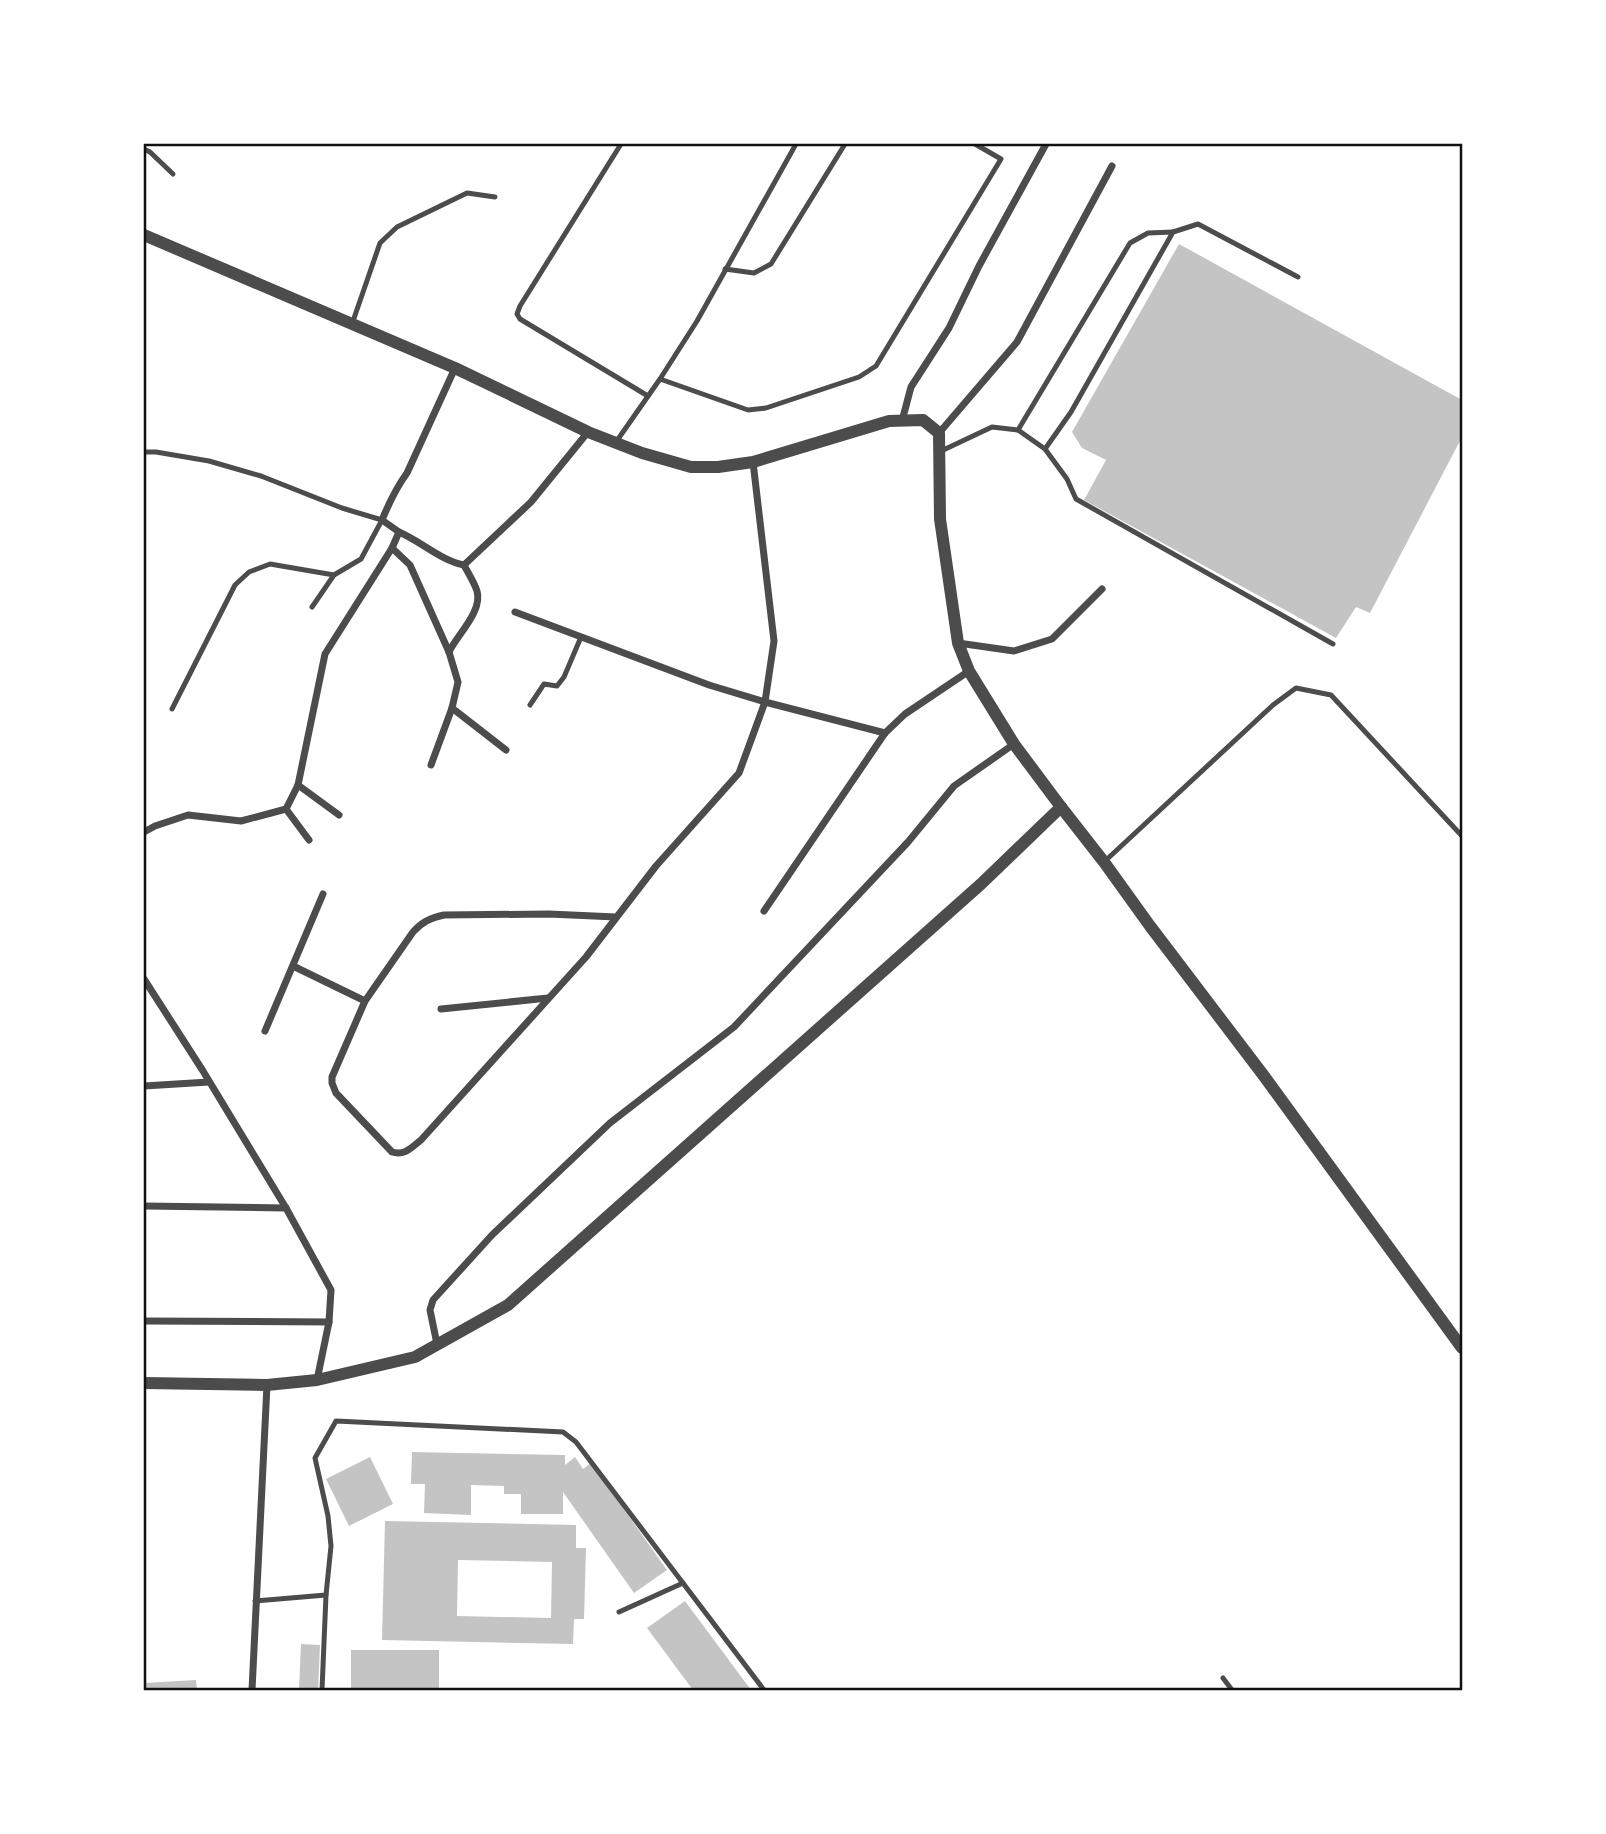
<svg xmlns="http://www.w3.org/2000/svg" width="1606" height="1834" font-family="'DejaVu Sans',sans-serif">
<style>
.building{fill:#c4c4c4;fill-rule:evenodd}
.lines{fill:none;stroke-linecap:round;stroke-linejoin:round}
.service{stroke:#4c4c4c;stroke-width:5}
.minor{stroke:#4c4c4c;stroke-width:7}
.tertiary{stroke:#4c4c4c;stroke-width:12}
.neatline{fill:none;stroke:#111;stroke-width:2.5}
</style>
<rect width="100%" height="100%" fill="#fff"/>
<g class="building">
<polygon points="1179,244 1462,400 1462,437 1370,613 1356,607 1336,638 1084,500 1106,460 1082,448 1072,432"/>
<polygon points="412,1452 565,1455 565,1465 575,1457 583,1469 591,1463 667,1570 634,1593 563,1492 563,1514 521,1514 521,1494 504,1494 504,1486 471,1485 471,1515 424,1513 425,1484 411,1484"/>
<polygon points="370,1457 393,1504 349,1526 326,1479"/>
<path d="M 385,1521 L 576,1525 L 576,1548 L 586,1548 L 584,1619 L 574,1619 L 573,1644 L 382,1640 ZM 458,1560 L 552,1562 L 551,1618 L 457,1616 Z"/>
<polygon points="685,1601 751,1690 693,1690 647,1628"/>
<polygon points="301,1644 320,1645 318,1690 299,1690"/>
<rect x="351" y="1650" width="88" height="40"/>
<polygon points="196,1680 197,1690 144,1690 144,1683"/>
</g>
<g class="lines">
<g class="service">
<polyline points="621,144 520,306 517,314 520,319 648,396"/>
<polyline points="144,149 150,152 173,174"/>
<polyline points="725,269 754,273 771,264 845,144"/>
<polyline points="352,324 380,243 397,227 467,193 495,197"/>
<polyline points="660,379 748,410 766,408 859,377 876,366 1001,159 975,144"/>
<polyline points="1018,430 1130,243 1148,233 1173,232"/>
<polyline points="616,442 660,379 697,321 796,144"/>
<polyline points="1045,449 1067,479 1076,499 1333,644"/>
<polyline points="144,452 156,452 209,461 261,476 342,508 382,520 361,559 334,575 312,607"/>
<polyline points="939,452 992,427 1018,430 1045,449 1071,412 1173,232 1198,224 1298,277"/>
<polyline points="530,705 544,684 557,686 564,677 581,637"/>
<polyline points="172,709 235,585 249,572 270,564 334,575"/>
<polyline points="1104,862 1273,705 1296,688 1331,695 1462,836"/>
<polyline points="255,1601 326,1595 331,1546 328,1516 315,1458 336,1421 563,1432 576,1442 764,1690"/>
<polyline points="619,1612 683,1583"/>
<polyline points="1223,1678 1232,1690"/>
<polyline points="322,1690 326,1595"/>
</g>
<g class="minor">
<polyline points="902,421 911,387 949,328 979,266 1046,144"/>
<polyline points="939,433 1017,342 1112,166"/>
<path d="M 399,532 C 422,542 440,560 464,565 L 531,502 L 588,432"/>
<polyline points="392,548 410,565 449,652 458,682 452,708 431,765"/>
<polyline points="515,612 709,685 765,702 885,733"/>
<polyline points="958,643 1014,651 1052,639 1102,589"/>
<path d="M 449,652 C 457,635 483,611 477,591 C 474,582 468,573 464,565"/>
<polyline points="452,708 506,750"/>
<polyline points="298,785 339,815"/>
<polyline points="286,809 309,840"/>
<path d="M 144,832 L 155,826 L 188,815 L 241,821 L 286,809 L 298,785 L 325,654 L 392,548 L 399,532 L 382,520 C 389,503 396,488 407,473 L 455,368"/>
<polyline points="764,911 885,733 905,714 969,671"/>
<path d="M 616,917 L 549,914 L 444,915 C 430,918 422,922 413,932 L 365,1001 L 332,1077 L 332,1083 L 336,1093 L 392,1152 C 405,1156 412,1147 421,1140 L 586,957 L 656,866 L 739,773 L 765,702 L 774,641 L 753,462"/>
<polyline points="293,966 365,1001"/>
<polyline points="144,979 203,1071 286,1208 331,1290 329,1322 317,1380"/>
<polyline points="441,1009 548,998"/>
<polyline points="265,1031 323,894"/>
<polyline points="144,1086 209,1082"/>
<polyline points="144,1206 286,1208"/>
<polyline points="144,1321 329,1322"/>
<polyline points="437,1344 430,1310 433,1300 492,1235 610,1123 734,1027 908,842 954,786 1014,744"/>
<polyline points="252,1690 267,1385"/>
</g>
<g class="tertiary">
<polyline points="144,235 455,368 588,432 642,453 691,467 718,467 753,462 889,421 923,420 939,433 940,519 958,643 969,671 1014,744 1061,807 1104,862 1150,926 1264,1076 1462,1348"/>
<polyline points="144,1383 267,1385 317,1380 415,1357 508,1305 981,884 1061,807"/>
</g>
</g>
<rect width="1606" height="1834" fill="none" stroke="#ffffff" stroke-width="290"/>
<rect x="145" y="145" width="1316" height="1544" class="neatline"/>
</svg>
